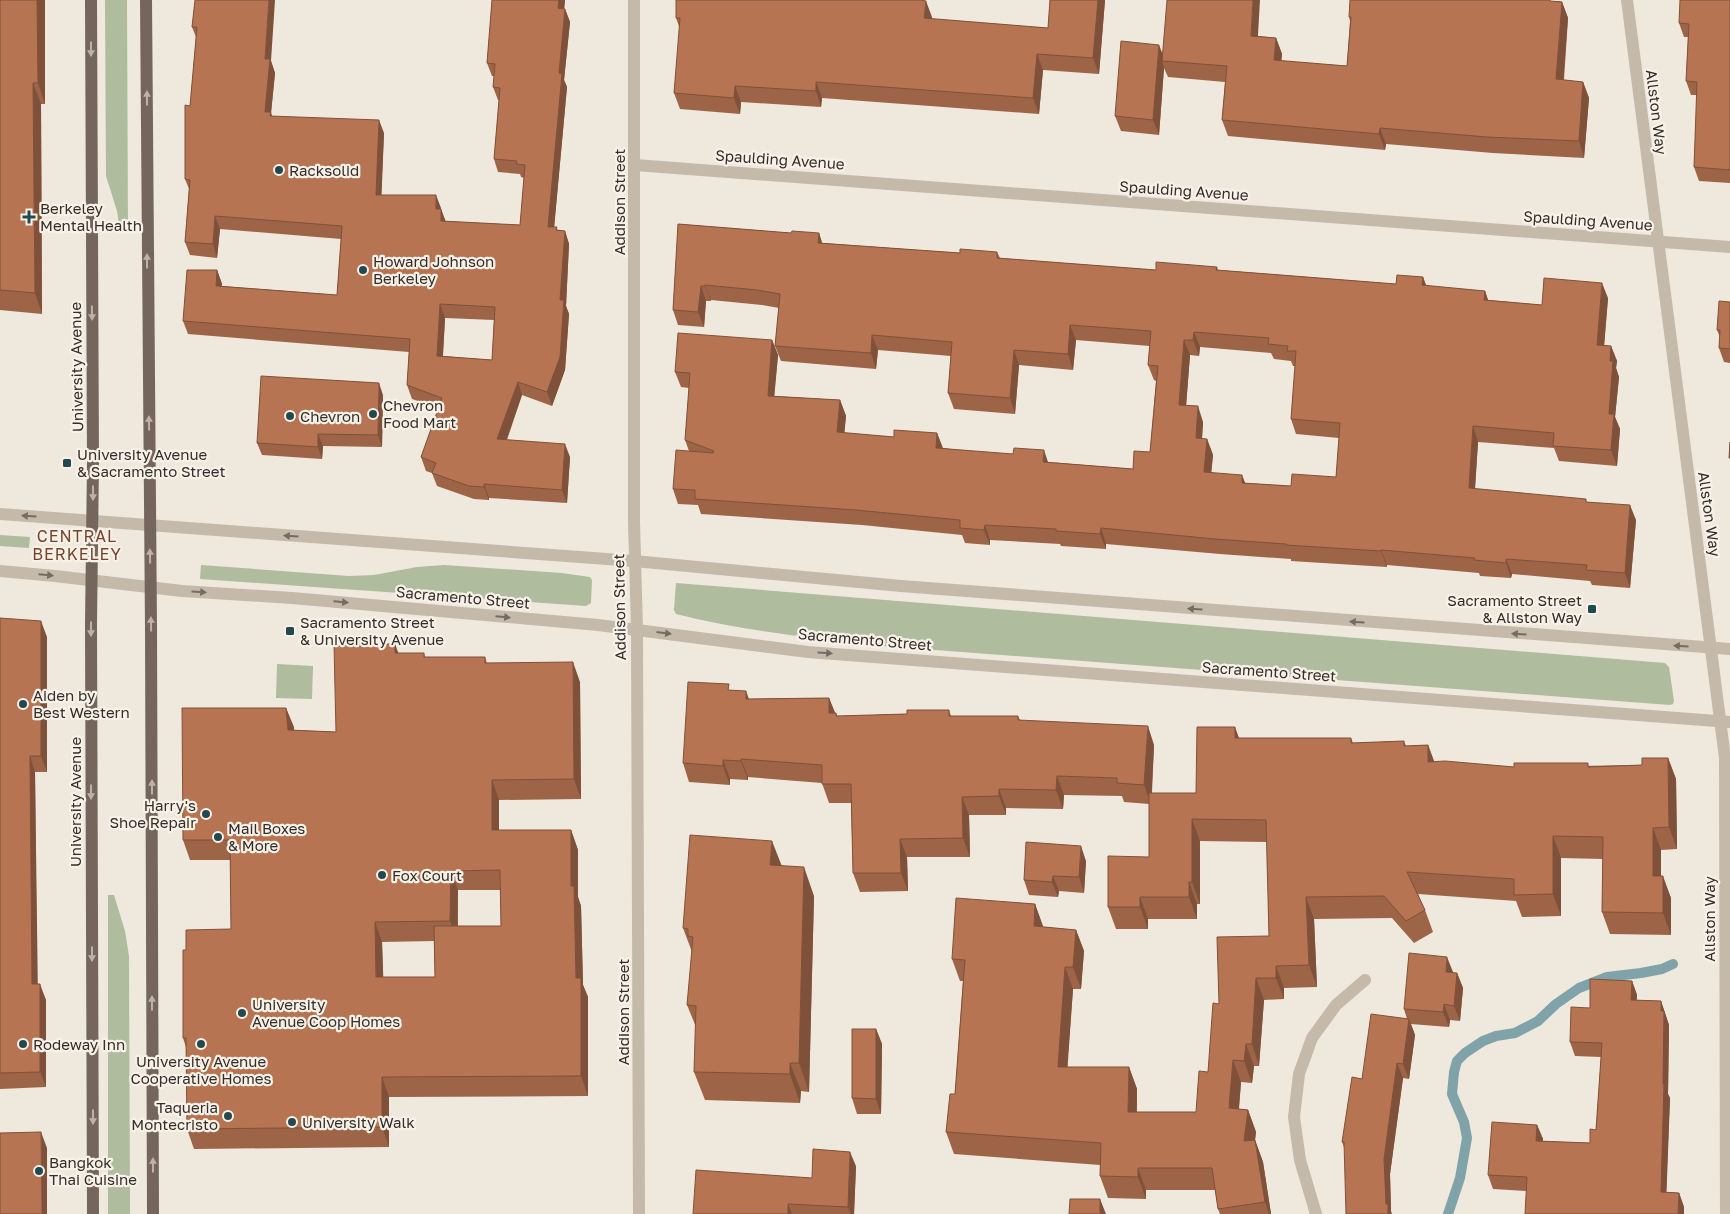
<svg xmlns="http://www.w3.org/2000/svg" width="1730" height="1214" font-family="'Golos Text',sans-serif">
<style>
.green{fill:#afbc9e}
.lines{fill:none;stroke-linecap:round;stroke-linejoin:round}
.stream{stroke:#7fa3a8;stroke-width:10}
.minor{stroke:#c5b9aa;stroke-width:12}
.major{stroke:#74665c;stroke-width:12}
.wall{fill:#9d6447;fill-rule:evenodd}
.shaded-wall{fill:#7f513a}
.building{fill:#b67453;stroke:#7f513a;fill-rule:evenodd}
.oneway{fill:#bcb2a9}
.oneway2{fill:#756c63}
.poi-dot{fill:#234950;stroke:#f7f1e8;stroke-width:2}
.labels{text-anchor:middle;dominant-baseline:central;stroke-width:4.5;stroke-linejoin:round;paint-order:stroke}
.street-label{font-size:15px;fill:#342d29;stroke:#f7f1e8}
.poi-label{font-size:15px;fill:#342d29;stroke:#f7f1e8;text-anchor:start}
.neighbourhood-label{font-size:16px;letter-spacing:1px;fill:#78452c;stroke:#f7f1e8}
</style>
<rect width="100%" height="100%" fill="#efe8dd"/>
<g class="green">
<polygon points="105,0 127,0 128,232 120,231 117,211 106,176"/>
<polygon points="0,535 30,537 29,548 0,546"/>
<polygon points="201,565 349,576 374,575 417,567 444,565 562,573 590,577 592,580 591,603 586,606 200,579"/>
<path d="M 676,583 L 1665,663 L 1669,667 L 1674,701 L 1673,704 L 1670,705 L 882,646 C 813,638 744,631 676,614 L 674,610 Z"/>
<polygon points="277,664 313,666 312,699 276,698"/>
<polygon points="108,895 114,895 125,931 129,956 130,1214 108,1214"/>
</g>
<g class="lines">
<polyline class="stream" points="1448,1214 1460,1178 1467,1138 1464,1122 1452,1094 1454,1072 1457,1061 1465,1053 1483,1041 1496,1036 1515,1033 1538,1021 1556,1004 1579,988 1607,977 1641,973 1662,969 1673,964"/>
<g class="minor">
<polyline points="634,0 634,522 637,629 639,1214"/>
<polyline points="1627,0 1725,758 1726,1214"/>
<polyline points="635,165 1730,247"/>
<polyline points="0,514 634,561 901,586 1730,649"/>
<polyline points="0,571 55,576 182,591 292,598 598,625 808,652 1730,722"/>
<polyline points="1316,1214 1300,1160 1294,1117 1299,1074 1312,1038 1336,1005 1365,980"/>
</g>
<g class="major">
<polyline points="91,0 93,463 91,624 93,1214"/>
<polyline points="146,0 151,628 153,1214"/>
</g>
</g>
<g class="wall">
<polygon points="0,0 45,0 45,104 41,104 42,314 0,310"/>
<path d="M 195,0 L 271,61 L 275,73 L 271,113 L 272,116 L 384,133 L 381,195 L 441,209 L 445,221 L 520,225 L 524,178 L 521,177 L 520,174 L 498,172 L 494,159 L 499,100 L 498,100 L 493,87 L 494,76 L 492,76 L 487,63 L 492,0 L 565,0 L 564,9 L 565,9 L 570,22 L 564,80 L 567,87 L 554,227 L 558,230 L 565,231 L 569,244 L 566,306 L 569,314 L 565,370 L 552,406 L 522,395 L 507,440 L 570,457 L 567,503 L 489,498 L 489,500 L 474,499 L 437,486 L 432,473 L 426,471 L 421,457 L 439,408 L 412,399 L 407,385 L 409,352 L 188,334 L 183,321 L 217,270 L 222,284 L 222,286 L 337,295 L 341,239 L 220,229 L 217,258 L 190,255 L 185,242 L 189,189 L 185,179 L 190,106 L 196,37 L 192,27 ZM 445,318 L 494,320 L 492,360 L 443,356 Z"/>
<polygon points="1050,0 1105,0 1099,74 1043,70 1039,114 822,98 821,107 741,102 740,114 680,109 674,93 680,29 676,18 932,17 932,19 1048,28"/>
<polygon points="1730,0 1730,183 1699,181 1694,167 1697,95 1691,95 1686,81 1688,37 1684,37 1679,23"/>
<polygon points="1558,1 1562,2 1568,18 1564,80 1583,82 1589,98 1584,158 1493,153 1386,144 1385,150 1228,136 1222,120 1225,82 1168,77 1164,68 1159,135 1121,131 1115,116 1162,53 1258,36 1276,38 1282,54 1281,61 1347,66 1350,21 1349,17"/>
<path d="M 678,224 L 791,233 L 819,233 L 822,243 L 960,253 L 997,252 L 1000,258 L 1156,270 L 1217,267 L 1218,270 L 1396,284 L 1423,277 L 1426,286 L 1485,291 L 1488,300 L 1542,305 L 1608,298 L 1604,345 L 1611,346 L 1617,361 L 1616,368 L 1619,377 L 1615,417 L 1620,429 L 1617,466 L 1559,461 L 1554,448 L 1478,442 L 1475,489 L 1587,502 L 1636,520 L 1630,588 L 1592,585 L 1590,581 L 1512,574 L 1511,578 L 1480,576 L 1479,573 L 1387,565 L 1387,567 L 1291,561 L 1291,559 L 1220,554 L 1106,544 L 1106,549 L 1061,546 L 1060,544 L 990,540 L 990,545 L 965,543 L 962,535 L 862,525 L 701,514 L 698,505 L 678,504 L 673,489 L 689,451 L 685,440 L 689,388 L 681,387 L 675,372 L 772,340 L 778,355 L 774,396 L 840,400 L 846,416 L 844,433 L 894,437 L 937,433 L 943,448 L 1048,462 L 1133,469 L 1150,452 L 1156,381 L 1154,380 L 1148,365 L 1150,346 L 1076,340 L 1073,370 L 1019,365 L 1015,414 L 954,409 L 948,393 L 951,356 L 878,350 L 876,369 L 781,361 L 775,346 L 779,308 L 762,305 L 711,300 L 711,301 L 706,301 L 704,327 L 678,325 L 673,310 ZM 1200,347 L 1271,353 L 1274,359 L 1291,361 L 1293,366 L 1295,366 L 1291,419 L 1296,434 L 1339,438 L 1336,477 L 1291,486 L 1245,483 L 1211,472 L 1213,455 L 1207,439 L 1202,439 L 1203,422 L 1186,406 L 1190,355 L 1199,356 Z"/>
<polygon points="1730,302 1730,363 1724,362 1719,348 1720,337 1717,330"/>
<polygon points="383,395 382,447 323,446 322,459 262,455 257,443"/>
<polygon points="0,618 47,637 47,772 35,772 37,984 46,1000 46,1087 0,1089"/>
<path d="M 377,641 L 378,644 L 395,644 L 398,653 L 424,653 L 425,657 L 485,657 L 487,663 L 580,682 L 581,799 L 499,800 L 499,830 L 571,830 L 578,850 L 578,897 L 581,906 L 583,985 L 588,997 L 588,1096 L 389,1097 L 389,1147 L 194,1149 L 187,1129 L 186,1047 L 183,1038 L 186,950 L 231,929 L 230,860 L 190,860 L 183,840 L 286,708 L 294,730 L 336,732 L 346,644 ZM 458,890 L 500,890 L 501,926 L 458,926 ZM 434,941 L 435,977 L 383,977 L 382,942 Z"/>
<polygon points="731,690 749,699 829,698 835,713 837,716 907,714 949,710 951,716 1018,716 1020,720 1154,745 1152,793 1196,793 1239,738 1351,738 1353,743 1404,741 1406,746 1428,745 1434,761 1514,767 1642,765 1668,758 1676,779 1677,849 1661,850 1661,876 1671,898 1671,935 1610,934 1602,912 1603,859 1561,858 1561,916 1522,917 1516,901 1418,894 1425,910 1433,932 1414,943 1392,918 1314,919 1317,987 1284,988 1284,999 1264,1000 1259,1066 1254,1066 1252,1083 1241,1082 1239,1109 1248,1110 1256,1132 1255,1140 1263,1162 1271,1214 1220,1214 1218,1209 1215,1190 1146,1190 1146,1199 1108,1198 1100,1176 1100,1165 954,1154 946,1132 955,1094 963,981 960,981 952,959 1035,904 1043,927 1076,930 1084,951 1081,989 1073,989 1067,1067 1129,1067 1137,1089 1137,1112 1196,1112 1208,1072 1219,1004 1269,936 1267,842 1200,841 1200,904 1197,904 1197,919 1148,919 1148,929 1116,929 1108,907 1149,857 1149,804 1124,802 1122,796 1064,795 1063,809 1006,808 1006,815 969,815 970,857 907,857 908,891 860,892 853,873 851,803 829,803 822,783 748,777 748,780 730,779 730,785 689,782 683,763"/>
<polygon points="1086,861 1084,893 1059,891 1058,897 1029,895 1024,880"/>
<polygon points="782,866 814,896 809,1092 801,1091 800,1103 705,1100 694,1072 696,1027 687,1005 692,952 683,928"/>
<polygon points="1453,972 1453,973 1457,973 1463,988 1460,1021 1450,1020 1449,1027 1411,1024 1415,1035 1409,1079 1403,1078 1390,1174 1391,1211 1344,1147 1342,1142 1362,1079 1407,1019 1404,1009"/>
<polygon points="1632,981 1637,995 1636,1000 1661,1001 1669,1025 1668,1094 1670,1098 1666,1192 1679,1193 1684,1207 1527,1191 1493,1189 1488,1175 1537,1125 1543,1139 1542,1141 1590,1143 1596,1130 1601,1057 1575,1056 1570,1042 1590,1008"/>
<polygon points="876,1029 882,1044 881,1114 857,1114 852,1098"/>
<polygon points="856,1166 854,1214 693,1214 812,1178"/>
</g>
<g class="shaded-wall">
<polygon points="37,0 45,0 45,104 38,83"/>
<polygon points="269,0 275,0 271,61 275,73 271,113 275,125 265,112 265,59"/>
<polygon points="559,0 565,0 563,22 558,8"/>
<polygon points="1098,0 1105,0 1099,74 1093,58"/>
<polygon points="1253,0 1260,0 1257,52 1251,36"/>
<polygon points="926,1 932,17 930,34 924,18"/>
<polygon points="1562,2 1568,18 1562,96 1556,79"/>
<polygon points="565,9 570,22 564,80 567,87 553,240 548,227 559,73"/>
<polygon points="1276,38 1282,54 1280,77 1274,60"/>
<polygon points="1159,45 1165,60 1162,61 1164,68 1159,135 1153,120"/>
<polygon points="1037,54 1043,70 1039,114 1033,98"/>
<polygon points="816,82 822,98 821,107 816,91"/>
<polygon points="1583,82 1589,98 1584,158 1579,141"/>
<polygon points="33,83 41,104 42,314 35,293"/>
<polygon points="735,86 741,102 740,114 734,98"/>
<polygon points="379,120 384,133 381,209 376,195"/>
<polygon points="1380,128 1386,144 1385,150 1379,134"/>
<polygon points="436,195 441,208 441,222 436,209"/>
<polygon points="441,209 446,222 441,221"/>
<polygon points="215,216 220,229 217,258 213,244"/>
<polygon points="565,231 569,244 566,306 569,314 565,370 552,406 547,392 560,300"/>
<polygon points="819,233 824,249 818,243"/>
<polygon points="217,270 222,284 220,299 216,286"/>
<polygon points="1423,277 1429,293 1422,285"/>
<polygon points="1602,283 1608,298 1603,360 1597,345"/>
<polygon points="705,285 711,300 711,301 705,286"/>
<polygon points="701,286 706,301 704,327 698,312"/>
<polygon points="1485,291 1490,306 1484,300"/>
<polygon points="440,304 445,318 442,369 437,356"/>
<polygon points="1070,325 1076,340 1073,370 1068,354"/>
<polygon points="1194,332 1200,347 1199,356 1193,340"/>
<polygon points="872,335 878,350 876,369 871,353"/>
<polygon points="772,340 778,355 773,411 768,396"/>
<polygon points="1184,340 1190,355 1185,420 1179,405"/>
<polygon points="1611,346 1617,361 1616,368 1619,377 1615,417 1620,429 1617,466 1611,450 1609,414 1610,361"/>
<polygon points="1014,350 1019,365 1015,414 1010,398"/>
<polygon points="518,382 522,395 502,452 497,439"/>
<polygon points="379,383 383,395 382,447 378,435"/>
<polygon points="840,400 846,416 843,448 837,432"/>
<polygon points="1198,406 1203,422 1201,454 1196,438"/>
<polygon points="1473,426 1478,442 1474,503 1469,488"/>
<polygon points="937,433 943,449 936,448"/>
<polygon points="318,434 323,446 322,459 318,447"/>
<polygon points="1207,439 1213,455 1210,487 1204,472"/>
<polygon points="565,444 570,457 567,503 562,490"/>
<polygon points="1044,450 1049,465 1043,462"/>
<polygon points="1242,475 1248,490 1242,483"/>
<polygon points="484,484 489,498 489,500 484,487"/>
<polygon points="1630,505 1636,520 1630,588 1625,573"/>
<polygon points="985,525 990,540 990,545 984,530"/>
<polygon points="1101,528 1106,544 1106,549 1100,534"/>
<polygon points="1381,550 1387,565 1387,567 1381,551"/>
<polygon points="1506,559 1512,574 1511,578 1506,563"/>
<polygon points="41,621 47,637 47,772 41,756"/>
<polygon points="395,644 402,663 395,653"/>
<polygon points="573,662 580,682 581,799 574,779"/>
<polygon points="746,691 753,710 746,699"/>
<polygon points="829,698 836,715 836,713 843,732 829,713"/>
<polygon points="286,708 294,727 295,749 288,730"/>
<polygon points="1148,726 1154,745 1151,804 1144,785"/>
<polygon points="1235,727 1243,749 1235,738"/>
<polygon points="1428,745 1436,767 1428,762"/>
<polygon points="30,756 35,772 38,1000 32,984"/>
<polygon points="1668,758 1676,779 1677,849 1669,827"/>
<polygon points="741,759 748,777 748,780 741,761"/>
<polygon points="723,760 730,779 730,785 723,766"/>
<polygon points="1057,776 1064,795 1063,809 1056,790"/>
<polygon points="492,780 499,800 499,850 492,830"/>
<polygon points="999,789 1006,808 1006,815 999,796"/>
<polygon points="962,797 969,815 970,857 963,838"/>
<polygon points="1192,819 1200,841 1200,904 1192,882"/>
<polygon points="1653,828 1661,850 1661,898 1653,876"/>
<polygon points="571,830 578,850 578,897 581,906 583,985 588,997 588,1096 581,1076 571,886"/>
<polygon points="1553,836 1561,858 1561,916 1553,894"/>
<polygon points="900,839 907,857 908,891 901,873"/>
<polygon points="772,841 783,869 770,865"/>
<polygon points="1081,846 1086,861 1084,893 1079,877"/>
<polygon points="804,867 814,896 809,1092 799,1063"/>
<polygon points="451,871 458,890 457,941 450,921"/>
<polygon points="1053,876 1059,891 1058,897 1052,882"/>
<polygon points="1663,876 1671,898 1671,935 1663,913"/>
<polygon points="1189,882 1197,904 1197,919 1189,897"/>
<polygon points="1140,897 1148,919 1148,929 1140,907"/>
<polygon points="1306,897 1314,919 1317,987 1309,965"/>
<polygon points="1035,904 1043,926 1042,948 1034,926"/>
<polygon points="375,922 382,942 384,997 376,977"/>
<polygon points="1076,930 1084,951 1081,989 1073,967"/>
<polygon points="1447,957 1453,972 1451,987 1446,972"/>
<polygon points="1276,966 1284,988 1284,999 1276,978"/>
<polygon points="1065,967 1073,989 1066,1089 1058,1067"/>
<polygon points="1457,973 1463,988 1460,1021 1454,1006"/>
<polygon points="1256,978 1264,1000 1259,1066 1252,1044"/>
<polygon points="1632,981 1637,995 1636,1014 1631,1000"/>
<polygon points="40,984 46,1000 46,1087 40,1072"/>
<polygon points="1661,1001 1669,1025 1668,1094 1670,1098 1666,1206 1661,1192 1663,1084"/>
<polygon points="1444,1004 1450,1020 1449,1027 1443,1012"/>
<polygon points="1409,1019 1415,1035 1409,1079 1403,1064"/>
<polygon points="876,1029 882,1044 881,1114 876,1099"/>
<polygon points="1246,1044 1254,1066 1252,1083 1244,1061"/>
<polygon points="1233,1060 1241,1082 1237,1130 1229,1108"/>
<polygon points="790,1063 801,1091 800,1103 790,1074"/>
<polygon points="1397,1063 1403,1078 1390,1174 1391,1211 1392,1214 1388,1214 1386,1204 1384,1159"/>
<polygon points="1129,1067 1137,1089 1136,1134 1128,1112"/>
<polygon points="382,1077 389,1097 389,1147 382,1127"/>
<polygon points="1248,1110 1256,1132 1252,1163 1244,1141"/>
<polygon points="1537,1125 1543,1139 1541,1155 1536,1141"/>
<polygon points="41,1132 47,1148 47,1214 42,1214"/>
<polygon points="1255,1140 1263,1162 1271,1214 1269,1214 1265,1202"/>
<polygon points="850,1152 856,1166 854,1214 851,1214 848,1207"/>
<polygon points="1138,1168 1146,1190 1146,1199 1138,1177"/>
<polygon points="1679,1193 1684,1207 1684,1214 1678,1214"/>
<polygon points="1100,1199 1106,1214 1100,1214"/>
<polygon points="788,1204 792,1214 788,1214"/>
</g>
<g class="building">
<polygon points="0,0 37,0 38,83 33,83 35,293 0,290"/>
<path d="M 195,0 L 269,0 L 265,59 L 270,59 L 265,112 L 271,112 L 270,116 L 379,120 L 376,195 L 436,195 L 436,209 L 441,209 L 441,221 L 520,225 L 525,165 L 516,164 L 517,161 L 494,159 L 500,88 L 493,87 L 495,64 L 487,63 L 492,0 L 559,0 L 558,8 L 565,9 L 559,73 L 562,74 L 548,227 L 557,227 L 556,230 L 565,231 L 560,300 L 564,300 L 560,357 L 547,392 L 518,382 L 497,439 L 565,444 L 562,490 L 484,484 L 484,487 L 469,486 L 432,473 L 436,463 L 421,457 L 442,398 L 407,385 L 410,339 L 183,321 L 187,270 L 217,270 L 216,286 L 337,295 L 342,226 L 215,216 L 213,244 L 185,242 L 190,180 L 185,179 L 185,105 L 190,106 L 197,27 L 192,27 ZM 440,304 L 495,307 L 492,360 L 437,356 Z"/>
<polygon points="676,0 920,0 926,1 924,18 1048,28 1050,0 1098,0 1093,58 1037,54 1033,98 816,82 816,91 735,86 734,98 674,93 680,18 676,18"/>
<polygon points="1167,0 1253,0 1251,36 1276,38 1274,60 1347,66 1351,17 1349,17 1350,0 1550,0 1550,1 1562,2 1556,79 1583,82 1579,141 1487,137 1380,128 1379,134 1222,120 1227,66 1162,61"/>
<polygon points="1680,0 1730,0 1730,170 1694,167 1697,82 1686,81 1689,24 1679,23"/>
<polygon points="1121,41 1159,45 1153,120 1115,116"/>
<path d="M 678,224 L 791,233 L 792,231 L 819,233 L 818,243 L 960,253 L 960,249 L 997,252 L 997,258 L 1156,270 L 1156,262 L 1217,267 L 1216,270 L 1396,284 L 1397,275 L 1423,277 L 1422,285 L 1485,291 L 1484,300 L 1542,305 L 1544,278 L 1602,283 L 1597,345 L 1611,346 L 1610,361 L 1613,361 L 1609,414 L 1614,414 L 1611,450 L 1553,446 L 1554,433 L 1473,426 L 1469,488 L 1586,499 L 1586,502 L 1630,505 L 1625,573 L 1586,570 L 1587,565 L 1506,559 L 1506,563 L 1474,560 L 1475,558 L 1381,550 L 1381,551 L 1286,545 L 1286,544 L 1215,539 L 1101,528 L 1100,534 L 1056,531 L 1056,529 L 985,525 L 984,530 L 960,528 L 960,520 L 856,510 L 695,499 L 695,490 L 673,489 L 676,450 L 713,453 L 714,451 L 685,440 L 690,373 L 675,372 L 678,333 L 772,340 L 768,396 L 840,400 L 837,432 L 894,437 L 894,430 L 937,433 L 936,448 L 1013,454 L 1014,448 L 1044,450 L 1043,462 L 1133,469 L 1134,451 L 1150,452 L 1158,366 L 1148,365 L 1151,331 L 1070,325 L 1068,354 L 1014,350 L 1010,398 L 948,393 L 952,342 L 872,335 L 871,353 L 775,346 L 780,294 L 757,290 L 705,285 L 705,286 L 701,286 L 698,312 L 673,310 ZM 1194,332 L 1269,338 L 1268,344 L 1288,346 L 1287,351 L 1296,351 L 1291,419 L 1340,423 L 1336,477 L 1292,474 L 1291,486 L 1242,483 L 1242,475 L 1204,472 L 1207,439 L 1196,438 L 1198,406 L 1179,405 L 1184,340 L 1193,340 Z"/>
<polygon points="1719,301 1730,302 1730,349 1719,348 1720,330 1717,330"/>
<polygon points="261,376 379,383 378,435 318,434 318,447 257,443"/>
<polygon points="1730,442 1730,458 1729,458"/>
<polygon points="0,618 41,621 41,756 30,756 32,984 40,984 40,1072 0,1073"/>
<path d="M 346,641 L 377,641 L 377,644 L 395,644 L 395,653 L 424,653 L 424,657 L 485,657 L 485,663 L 573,662 L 574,779 L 492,780 L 492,830 L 571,830 L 571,886 L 574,886 L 576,978 L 581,978 L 581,1076 L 382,1077 L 382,1127 L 187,1129 L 186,1038 L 183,1038 L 183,950 L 186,950 L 186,930 L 231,929 L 230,840 L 183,840 L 182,708 L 286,708 L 288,730 L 336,732 L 334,644 L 346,644 ZM 500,870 L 501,926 L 434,926 L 435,977 L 376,977 L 375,922 L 450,921 L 451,871 Z"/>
<polygon points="688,682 729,684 728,690 746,691 746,699 829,698 829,713 836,713 836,716 907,714 907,710 949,710 949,716 1018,716 1018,720 1148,726 1144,785 1117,783 1117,778 1057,776 1056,790 999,789 999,796 962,797 963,838 900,839 901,873 853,873 851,784 822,784 822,765 741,759 741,761 723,760 723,766 683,763"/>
<polygon points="1197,727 1235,727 1235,738 1351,738 1351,743 1404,741 1404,746 1428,745 1428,762 1445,761 1514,767 1514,763 1588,763 1588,767 1642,765 1642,758 1668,758 1669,827 1653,828 1653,876 1663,876 1663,913 1602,912 1603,837 1553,836 1553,894 1514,895 1514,879 1407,872 1425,910 1406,921 1384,896 1306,897 1309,965 1276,966 1276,978 1256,978 1252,1044 1246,1044 1244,1061 1233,1060 1229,1108 1248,1110 1244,1141 1255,1140 1265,1202 1218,1209 1212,1168 1138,1168 1138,1177 1100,1176 1101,1143 946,1132 950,1094 955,1094 965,960 952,959 956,898 1035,904 1034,926 1076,930 1073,967 1065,967 1058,1067 1129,1067 1128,1112 1196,1112 1199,1071 1208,1072 1213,1003 1219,1004 1217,937 1269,936 1266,820 1192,819 1192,882 1189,882 1189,897 1140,897 1140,907 1108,907 1108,856 1149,857 1149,793 1196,793"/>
<polygon points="690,835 772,841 770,865 804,867 799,1063 790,1063 790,1074 694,1072 696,1006 687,1005 693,937 688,936 688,929 683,928"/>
<polygon points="1026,842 1081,846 1079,877 1053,876 1052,882 1024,880"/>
<polygon points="1409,953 1447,957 1446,972 1457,973 1454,1006 1444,1004 1443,1012 1404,1009"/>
<polygon points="1590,979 1632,981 1631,1000 1661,1001 1661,1011 1664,1011 1663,1084 1664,1084 1661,1192 1679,1193 1678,1214 1525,1214 1527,1177 1488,1175 1492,1122 1537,1125 1536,1141 1590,1143 1590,1129 1596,1130 1602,1043 1570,1042 1571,1007 1590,1008"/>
<polygon points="1371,1014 1409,1019 1403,1064 1397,1063 1384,1159 1386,1204 1388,1204 1388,1214 1346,1214 1344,1142 1342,1142 1352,1077 1362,1079"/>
<polygon points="852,1029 876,1029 876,1099 852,1098"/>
<polygon points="41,1132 42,1214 0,1214 0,1133"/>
<polygon points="813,1149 850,1152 848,1207 788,1204 788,1214 693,1214 696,1170 812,1178"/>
<polygon points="1070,1199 1100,1199 1100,1214 1069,1214"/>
</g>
<defs><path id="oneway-solid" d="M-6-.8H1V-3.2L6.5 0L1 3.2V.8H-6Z" transform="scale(1.25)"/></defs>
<g class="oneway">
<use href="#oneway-solid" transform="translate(91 49) rotate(90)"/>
<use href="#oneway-solid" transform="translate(147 98) rotate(-90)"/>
<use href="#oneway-solid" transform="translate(147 261) rotate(-90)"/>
<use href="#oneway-solid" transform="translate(92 313) rotate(89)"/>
<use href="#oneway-solid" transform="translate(149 423) rotate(-91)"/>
<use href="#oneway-solid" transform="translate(93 493) rotate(90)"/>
<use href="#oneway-solid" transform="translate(150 556) rotate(-91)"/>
<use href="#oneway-solid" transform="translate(151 624) rotate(-91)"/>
<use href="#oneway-solid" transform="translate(91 629) rotate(90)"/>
<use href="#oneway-solid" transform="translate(152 787) rotate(-90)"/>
<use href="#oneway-solid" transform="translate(91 792) rotate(90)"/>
<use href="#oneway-solid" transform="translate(92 954) rotate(90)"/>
<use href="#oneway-solid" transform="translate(152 1003) rotate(-90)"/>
<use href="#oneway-solid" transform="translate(93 1117) rotate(90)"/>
<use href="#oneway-solid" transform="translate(153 1165) rotate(-90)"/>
</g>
<g class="oneway2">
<use href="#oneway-solid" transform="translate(29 516) rotate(-176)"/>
<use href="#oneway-solid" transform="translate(291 536) rotate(-176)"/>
<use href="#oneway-solid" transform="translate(46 575) rotate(5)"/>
<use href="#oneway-solid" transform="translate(199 592) rotate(4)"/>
<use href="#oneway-solid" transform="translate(341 602) rotate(5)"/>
<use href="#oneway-solid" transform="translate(1195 609) rotate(-176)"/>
<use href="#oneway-solid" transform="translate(503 617) rotate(5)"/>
<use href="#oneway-solid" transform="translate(1357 622) rotate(-176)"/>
<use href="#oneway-solid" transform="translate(664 633) rotate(7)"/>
<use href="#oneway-solid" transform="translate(1519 634) rotate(-176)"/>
<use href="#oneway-solid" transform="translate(1681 646) rotate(-176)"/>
<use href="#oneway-solid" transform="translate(825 653) rotate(4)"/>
</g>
<g class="poi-dot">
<circle cx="279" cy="170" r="5"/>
<path d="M26.5 209.5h5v5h5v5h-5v5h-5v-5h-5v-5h5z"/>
<circle cx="363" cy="270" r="5"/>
<circle cx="373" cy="414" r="5"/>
<circle cx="290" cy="416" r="5"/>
<rect x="62" y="458" width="10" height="10" rx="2.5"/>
<rect x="1587" y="604" width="10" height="10" rx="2.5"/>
<rect x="285" y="626" width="10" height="10" rx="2.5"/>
<circle cx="23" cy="704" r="5"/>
<circle cx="206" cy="814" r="5"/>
<circle cx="218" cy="837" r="5"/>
<circle cx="382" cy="875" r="5"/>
<circle cx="242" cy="1013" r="5"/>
<circle cx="23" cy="1044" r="5"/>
<circle cx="201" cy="1044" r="5"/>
<circle cx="228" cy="1116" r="5"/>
<circle cx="292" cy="1122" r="5"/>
<circle cx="39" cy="1171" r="5"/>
</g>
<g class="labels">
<g class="street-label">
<text transform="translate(1657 112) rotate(83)">Allston Way</text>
<text transform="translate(780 159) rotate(4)">Spaulding Avenue</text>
<text transform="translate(1184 190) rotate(4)">Spaulding Avenue</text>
<text transform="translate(619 202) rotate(-90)">Addison Street</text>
<text transform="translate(1588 220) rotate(4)">Spaulding Avenue</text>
<text transform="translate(76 367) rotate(-91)">University Avenue</text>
<text transform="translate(1710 514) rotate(82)">Allston Way</text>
<text transform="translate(463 597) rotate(5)">Sacramento Street</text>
<text transform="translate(619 607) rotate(-91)">Addison Street</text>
<text transform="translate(865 639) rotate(5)">Sacramento Street</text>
<text transform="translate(1269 671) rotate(4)">Sacramento Street</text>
<text transform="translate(75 802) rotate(-90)">University Avenue</text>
<text transform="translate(1709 919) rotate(-90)">Allston Way</text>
<text transform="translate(623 1012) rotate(-90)">Addison Street</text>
</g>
<g class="poi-label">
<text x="289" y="170">Racksolid</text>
<text x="40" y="208">Berkeley<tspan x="40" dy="17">Mental Health</tspan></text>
<text x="373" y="261">Howard Johnson<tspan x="373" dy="17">Berkeley</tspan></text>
<text x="383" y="405">Chevron<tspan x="383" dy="17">Food Mart</tspan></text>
<text x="300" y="416">Chevron</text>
<text x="77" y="454">University Avenue<tspan x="77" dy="17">&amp; Sacramento Street</tspan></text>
<text x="1582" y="600" text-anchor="end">Sacramento Street<tspan x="1582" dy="17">&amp; Allston Way</tspan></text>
<text x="300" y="622">Sacramento Street<tspan x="300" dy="17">&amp; University Avenue</tspan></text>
<text x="33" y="695">Aiden by<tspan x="33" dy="17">Best Western</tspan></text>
<text x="196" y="805" text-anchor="end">Harry's<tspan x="196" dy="17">Shoe Repair</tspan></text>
<text x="228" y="828">Mail Boxes<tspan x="228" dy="17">&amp; More</tspan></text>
<text x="392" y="875">Fox Court</text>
<text x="252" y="1004">University<tspan x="252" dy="17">Avenue Coop Homes</tspan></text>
<text x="33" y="1044">Rodeway Inn</text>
<text x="201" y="1061" text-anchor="middle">University Avenue<tspan x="201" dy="17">Cooperative Homes</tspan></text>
<text x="218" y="1107" text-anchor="end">Taqueria<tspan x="218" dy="17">Montecristo</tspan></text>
<text x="302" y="1122">University Walk</text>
<text x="49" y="1162">Bangkok<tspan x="49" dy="17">Thai Cuisine</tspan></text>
</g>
<g class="neighbourhood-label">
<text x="77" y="536">CENTRAL<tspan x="77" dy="18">BERKELEY</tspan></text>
</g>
</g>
</svg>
